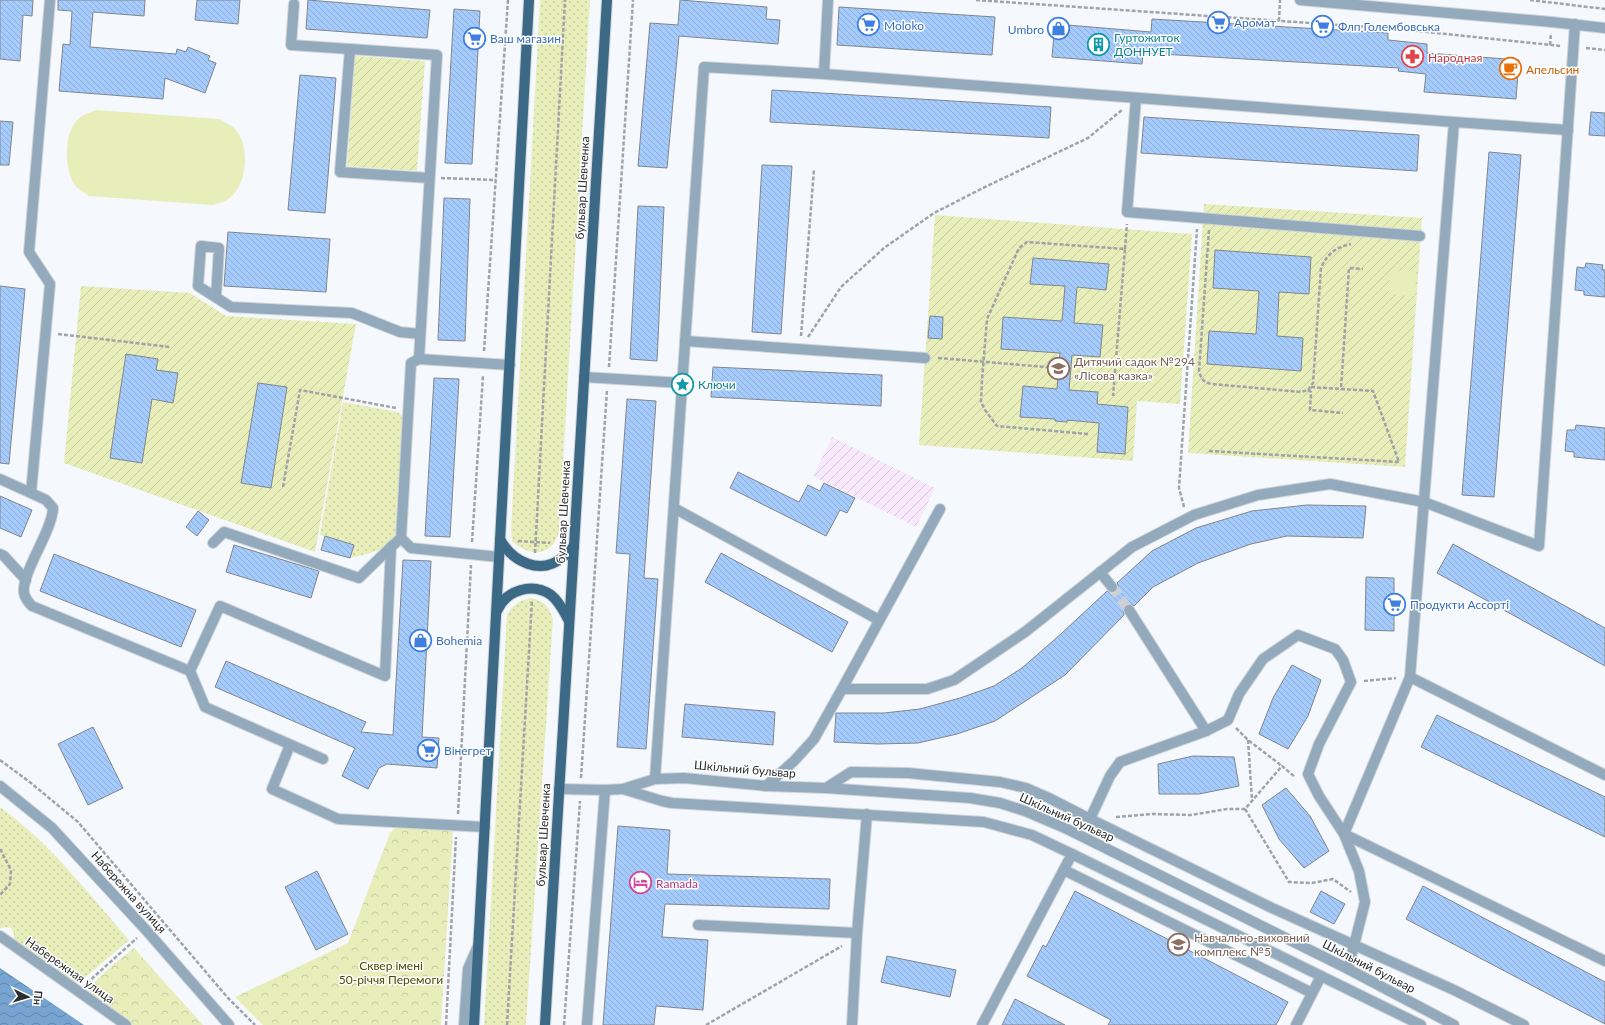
<svg xmlns="http://www.w3.org/2000/svg" width="1605" height="1025" font-family="Lato,sans-serif">
<style>
.industrial{fill:url(#industrial-furrows)}
.grass{fill:url(#grass-dots)}
.park{fill:url(#park-crowns)}
.garden{fill:url(#garden-furrows)}
.pitch{fill:#e7eeba}
.water{fill:url(#water-waves)}
.building{fill:url(#building-back-hatch);stroke:#81858b}
.lines{fill:none;stroke-linecap:round;stroke-linejoin:round}
.minor-tunnel{stroke:#cdd0d5;stroke-width:10;stroke-dasharray:10 5;stroke-linecap:butt}
.minor-casing{stroke:#d1d4d9;stroke-width:12}
.major-casing{stroke:#d1d4d9;stroke-width:12}
.path{stroke:#a0a3a7;stroke-width:2.5;stroke-dasharray:4 2;stroke-linecap:butt}
.minor{stroke:#92aabb;stroke-width:10}
.major{stroke:#3b6986;stroke-width:10}
.labels{text-anchor:middle;dominant-baseline:central;stroke-width:3;stroke-linejoin:round;paint-order:stroke}
.shop-label{font-size:12px;fill:#366cbe;stroke:#fff;text-anchor:start}
.culture-label{font-size:12px;fill:#0d838f;stroke:#fff;text-anchor:start}
.health-label{font-size:12px;fill:#be3a42;stroke:#fff;text-anchor:start}
.food-label{font-size:12px;fill:#c56008;stroke:#fff;text-anchor:start}
.street-label{font-size:12px;fill:#2b2d2f;stroke:#fff}
.education-label{font-size:12px;fill:#785e54;stroke:#fff;text-anchor:start}
.hotel-label{font-size:12px;fill:#b23c85;stroke:#fff;text-anchor:start}
.park-label{font-size:12px;fill:#484d02;stroke:#fff}
</style>
<defs>
<pattern id="industrial-furrows" width="10" height="10" patternUnits="userSpaceOnUse"><rect width="10" height="10" fill="#f8e8fb"/><path d="M-1 1l2-2M0 10L10 0M9 11l2-2" fill="none" stroke="#d5c7d7"/></pattern>
<pattern id="grass-dots" width="8" height="8" patternUnits="userSpaceOnUse"><rect width="8" height="8" fill="#e7eeba"/><path d="M2 2h.1M6 6h.1" fill="none" stroke="#c6cca0" stroke-width="1.8" stroke-linecap="round"/></pattern>
<pattern id="park-crowns" width="20" height="18" patternUnits="userSpaceOnUse"><rect width="20" height="18" fill="#e7eeba"/><path d="M2 6a3 3 0 1 1 6 0M12 15a3 3 0 1 1 6 0" fill="none" stroke="#c6cca0"/></pattern>
<pattern id="garden-furrows" width="10" height="10" patternUnits="userSpaceOnUse"><rect width="10" height="10" fill="#e7eeba"/><path d="M-1 1l2-2M0 10L10 0M9 11l2-2" fill="none" stroke="#c6cca0"/></pattern>
<pattern id="water-waves" width="16" height="10" patternUnits="userSpaceOnUse"><rect width="16" height="10" fill="#77a4d1"/><path d="M0 5q4-4 8 0t8 0" fill="none" stroke="#6286aa"/></pattern>
<pattern id="building-back-hatch" width="6" height="6" patternUnits="userSpaceOnUse"><rect width="6" height="6" fill="#a5cbfd"/><path d="M-1 5l2 2M0 0l6 6M5-1l2 2" fill="none" stroke="#8eafd9"/></pattern>
</defs>
<rect width="100%" height="100%" fill="#f5f9fe"/>
<polygon class="industrial" points="832,437 935,488 916,527 813,476"/>
<g class="grass">
<path d="M 540,0 L 590,0 L 559,532 C 557,538 554,545 549,548 C 537,557 521,550 512,541 L 511,529 Z"/>
<path d="M 343,402 L 397,412 L 400,413 L 403,418 L 396,533 C 387,552 369,553 350,558 L 354,545 L 320,535 Z"/>
<path d="M 531,598 C 545,602 548,605 553,619 L 526,1025 L 484,1025 L 507,615 C 514,604 518,601 531,598 Z"/>
<path d="M 0,807 C 50,843 89,894 129,940 L 80,982 L 71,982 L 57,972 L 58,966 L 55,961 L 49,959 L 43,962 L 14,940 L 14,934 L 11,928 L 5,927 L 0,929 Z"/>
</g>
<g class="park">
<polygon points="400,827 453,830 441,1025 263,1025 235,997 348,943 390,833 394,829"/>
<path d="M 134,948 L 203,1025 L 133,1025 L 92,998 C 89,994 88,991 91,987 C 97,977 124,956 134,948 Z"/>
</g>
<g class="garden">
<polygon points="355,56 425,61 417,171 347,166"/>
<polygon points="1204,204 1422,218 1405,467 1188,453"/>
<polygon points="935,215 1192,234 1180,404 1137,401 1133,461 919,445"/>
<polygon points="81,286 190,293 226,316 356,324 315,552 64,463"/>
</g>
<g class="pitch">
<path d="M 97,110 L 219,119 C 223,122 229,124 233,127 C 250,143 248,177 234,194 C 228,201 220,203 212,205 L 89,196 C 84,192 77,189 74,184 C 64,167 63,127 82,116 C 86,113 92,112 97,110 Z"/>
<polygon points="1390,270 1416,272 1415,296 1389,294"/>
</g>
<polygon class="water" points="0,968 84,1025 0,1025"/>
<g class="building">
<polygon points="0,0 33,0 32,16 23,15 20,61 0,59"/>
<polygon points="58,0 145,0 144,16 93,12 90,47 176,54 177,49 186,52 188,47 210,56 208,60 216,63 205,93 165,78 163,99 59,91 63,44 70,45 72,11 58,10"/>
<polygon points="197,0 240,0 238,24 195,20"/>
<polygon points="308,0 430,10 427,38 306,29"/>
<polygon points="680,0 767,7 766,19 780,20 778,44 679,36 667,168 638,166 650,23 678,25"/>
<polygon points="839,7 995,17 992,55 837,45"/>
<polygon points="454,9 480,11 472,164 445,163"/>
<polygon points="1152,19 1388,33 1388,40 1427,44 1427,53 1519,60 1516,99 1424,92 1426,74 1398,71 1399,68 1143,53 1142,64 1052,57 1055,24 1151,32"/>
<polygon points="300,75 336,78 325,213 288,210"/>
<polygon points="772,90 1051,107 1049,138 770,122"/>
<polygon points="1591,112 1605,113 1605,136 1589,135"/>
<polygon points="1144,117 1419,135 1417,171 1141,153"/>
<polygon points="0,121 13,122 9,165 0,165"/>
<polygon points="1489,152 1521,155 1494,497 1462,495"/>
<polygon points="762,165 792,166 781,334 752,332"/>
<polygon points="444,198 470,199 465,341 438,340"/>
<polygon points="638,206 664,207 657,361 630,359"/>
<polygon points="228,232 330,239 326,292 224,286"/>
<polygon points="1215,250 1311,257 1309,294 1279,292 1277,336 1303,338 1301,371 1207,364 1209,331 1256,334 1259,291 1213,288"/>
<polygon points="1033,258 1109,264 1106,290 1077,287 1074,323 1103,325 1100,357 1072,355 1069,390 1098,392 1097,404 1128,407 1125,454 1097,452 1099,423 1067,420 1067,422 1055,421 1055,419 1020,417 1023,386 1057,389 1060,353 1001,349 1003,317 1062,321 1065,286 1030,284"/>
<polygon points="1586,263 1603,265 1602,269 1605,270 1605,297 1584,295 1584,291 1575,290 1577,267 1585,268"/>
<polygon points="0,286 25,289 9,464 0,463"/>
<polygon points="930,316 943,317 942,339 928,338"/>
<polygon points="126,354 158,359 156,370 178,373 173,403 152,399 142,463 110,458"/>
<polygon points="713,367 882,375 881,406 711,397"/>
<polygon points="434,378 459,379 450,537 425,536"/>
<polygon points="258,383 287,387 271,488 241,483"/>
<polygon points="627,399 656,401 644,578 658,579 646,749 617,747 630,554 616,553"/>
<polygon points="1576,425 1605,428 1605,460 1574,457 1574,452 1565,451 1567,430 1575,430"/>
<polygon points="738,472 799,502 808,485 820,491 824,483 855,498 847,513 840,510 826,536 730,488"/>
<polygon points="0,496 32,510 21,537 0,528"/>
<polygon points="1307,505 1366,506 1363,538 1287,536 1251,544 1198,563 1153,587 1134,606 1129,604 1125,605 1123,610 1124,615 1065,675 995,721 957,734 918,743 878,744 834,742 836,713 884,713 920,709 960,698 994,686 1022,668 1062,633 1107,591 1113,593 1116,592 1118,586 1117,583 1152,551 1196,528 1252,511"/>
<polygon points="198,511 209,520 197,536 186,527"/>
<polygon points="325,536 354,545 350,558 321,550"/>
<polygon points="1453,544 1605,628 1605,666 1437,573"/>
<polygon points="234,545 319,571 311,598 226,572"/>
<polygon points="721,553 848,622 832,652 705,582"/>
<polygon points="54,554 196,610 181,647 40,591"/>
<polygon points="403,560 431,561 422,737 439,738 437,768 387,764 379,768 368,789 342,776 355,748 215,687 226,661 366,722 361,732 393,735"/>
<polygon points="1366,577 1394,578 1394,631 1365,630"/>
<polygon points="1292,665 1321,680 1308,716 1288,749 1259,734 1273,698"/>
<polygon points="685,704 775,712 773,745 682,737"/>
<polygon points="1437,715 1605,797 1605,837 1421,747"/>
<polygon points="93,727 123,788 88,805 58,744"/>
<polygon points="1193,756 1234,757 1239,786 1199,794 1159,794 1158,764"/>
<polygon points="1286,788 1310,816 1329,851 1304,868 1279,839 1262,805"/>
<polygon points="618,826 670,830 667,874 830,879 829,909 665,904 662,937 708,940 703,1010 656,1006 654,1025 603,1025"/>
<polygon points="317,871 348,934 316,950 285,887"/>
<polygon points="1423,886 1605,982 1605,1024 1406,919"/>
<polygon points="1075,891 1288,1002 1276,1025 1108,1025 1111,1020 1027,976 1043,945 1046,947"/>
<polygon points="1321,891 1345,904 1334,924 1310,912"/>
<polygon points="887,956 956,970 950,997 881,982"/>
<polygon points="1015,999 1065,1025 1002,1025"/>
</g>
<g class="lines">
<polyline class="minor-tunnel" points="1112,587 1129,610"/>
<defs>
<g id="minor">
<polyline points="1300,0 1552,22 1605,28"/>
<polyline points="294,4 291,45 350,49 340,172 429,178"/>
<polyline points="350,49 437,55 419,359"/>
<polyline points="824,74 1454,122"/>
<polyline points="1136,98 1127,212 1420,236"/>
<polyline points="1568,130 1454,122 1410,677 1605,775"/>
<polyline points="216,297 219,248 201,246 198,286 231,307 352,313 400,332 420,334"/>
<polyline points="685,341 925,358"/>
<polyline points="584,377 682,383"/>
<polyline points="0,479 31,493 50,284 29,252 50,0"/>
<path d="M 31,493 L 46,500 L 53,508 C 52,532 21,573 24,593 C 25,598 28,602 32,606 L 190,671 L 205,707 L 323,759"/>
<polyline points="674,508 879,620"/>
<polyline points="401,538 411,548 499,557"/>
<polyline points="213,543 224,532 359,578 391,547"/>
<polyline points="0,554 4,556 26,580"/>
<polyline points="1100,572 1112,587"/>
<polyline points="190,671 220,606 385,676 391,547 401,538 411,363 419,359 510,365"/>
<polyline points="1410,677 1344,834 1605,961"/>
<polyline points="842,689 940,509"/>
<polyline points="1206,731 1228,720 1239,694 1263,659 1298,635 1335,649 1343,660 1351,682 1319,744 1308,774 1319,796 1344,834 1359,871 1365,902 1348,969"/>
<polyline points="290,745 272,789 338,819 485,827"/>
<polyline points="655,779 704,67 824,74 828,0"/>
<polyline points="0,786 52,828 75,853 146,930 229,1025"/>
<polyline points="766,786 794,761 814,739 842,689 927,689 954,680 1025,632 1132,547 1194,515 1258,495 1330,484 1424,502 1539,546 1575,24"/>
<polyline points="826,788 851,772 908,773 1000,782 1026,788 1049,798 1090,819 1110,776 1120,762 1206,731 1129,610"/>
<polyline points="559,789 605,790 623,789 655,779 684,778 766,786 826,788 970,798 1000,803 1025,811 1067,829 1348,969 1454,1025"/>
<polyline points="623,789 662,801 672,803 984,822 1032,835 1072,854 982,1025"/>
<polyline points="1090,819 1272,908 1454,990 1524,1025"/>
<polyline points="1072,854 1321,976"/>
<polyline points="1064,870 1312,993"/>
<polyline points="698,925 857,933"/>
<polyline points="0,936 126,1025"/>
<polyline points="464,1025 468,969 478,946"/>
<polyline points="587,1025 605,790"/>
<polyline points="852,1025 857,933 867,814"/>
<polyline points="1296,1025 1321,976 1421,1025"/>
</g>
<g id="major">
<path d="M 500,539 C 512,562 541,576 563,557 C 567,554 571,549 574,546"/>
<path d="M 497,611 C 506,590 532,582 551,595 C 560,602 564,612 569,621"/>
<polyline points="474,1025 529,0"/>
<polyline points="545,1025 607,0"/>
</g>
</defs>
<use href="#minor" class="minor-casing"/>
<use href="#major" class="major-casing"/>
<g class="path">
<polyline points="976,0 1398,29 1561,46"/>
<polyline points="1530,0 1605,9"/>
<polyline points="1279,21 1280,0"/>
<polyline points="1550,45 1551,33"/>
<polyline points="1586,48 1605,50"/>
<polyline points="441,178 496,180"/>
<path d="M 1209,230 L 1199,371 C 1201,379 1204,383 1212,384 L 1301,392 L 1308,390 L 1313,383 L 1321,268 C 1327,254 1336,247 1351,244"/>
<polyline points="1125,249 1127,224"/>
<polyline points="58,334 170,347"/>
<polyline points="801,336 814,169"/>
<polyline points="808,337 841,287 884,248 934,213 987,186 1088,138 1122,110"/>
<polyline points="484,351 508,0"/>
<polyline points="938,358 1059,368"/>
<polyline points="609,367 633,0"/>
<polyline points="1311,387 1341,389"/>
<polyline points="1308,390 1311,392 1310,410 1343,413"/>
<polyline points="1088,434 997,426 985,410 981,402 982,380 987,319 1019,248 1027,242 1125,249 1113,396"/>
<polyline points="1209,451 1399,462 1373,391 1341,389 1349,268 1363,269"/>
<polyline points="283,487 300,390 396,408"/>
<polyline points="1184,507 1179,488 1197,229"/>
<polyline points="518,541 550,543"/>
<polyline points="472,542 483,376"/>
<polyline points="535,553 565,0"/>
<polyline points="1364,681 1396,678"/>
<polyline points="1236,728 1248,740 1282,766"/>
<polyline points="1248,740 1252,800"/>
<polyline points="0,760 31,783 78,822 228,998 255,1025"/>
<polyline points="581,778 607,390"/>
<polyline points="1245,809 1289,882 1312,883 1333,879 1351,892"/>
<polyline points="458,814 471,565"/>
<polyline points="1116,817 1153,814 1191,815 1227,809 1245,809 1282,766 1295,777"/>
<polyline points="0,849 11,870 10,884 0,895"/>
<polyline points="87,983 137,938"/>
<polyline points="446,1025 456,837"/>
<polyline points="507,1025 532,600"/>
<polyline points="564,1025 580,801"/>
<polyline points="706,1025 842,946"/>
</g>
<use href="#minor" class="minor"/>
<use href="#major" class="major"/>
</g>
<defs>
<symbol id="supermarket-ring" viewBox="-11 -11 22 22"><circle r="9.5" fill="#fff" stroke="#3f7fe0" stroke-width="1.5"/><path d="M-6-5.5h2.5l.6 2H6L4.5 2H-2.5L-4.4-4H-6ZM-1.5 3.2a1.3 1.3 0 1 0 .1 0ZM3 3.2a1.3 1.3 0 1 0 .1 0Z" fill="#3f7fe0"/></symbol>
<symbol id="shop-ring" viewBox="-11 -11 22 22"><circle r="9.5" fill="#fff" stroke="#3f7fe0" stroke-width="1.5"/><path d="M-5-2.5h2.3a2.7 3.5 0 0 1 5.4 0H5L5.5 6h-11ZM-1.5-2.5h3a1.5 2.3 0 0 0-3 0Z" fill="#3f7fe0"/></symbol>
<symbol id="building-ring" viewBox="-11 -11 22 22"><circle r="9.5" fill="#fff" stroke="#0f9aa8" stroke-width="1.5"/><path d="M-4-6H4V6H1V3H-1V6H-4ZM-2.5-4.3h1.7v1.8h-1.7ZM.8-4.3h1.7v1.8H.8ZM-2.5-1h1.7V.8h-1.7ZM.8-1h1.7V.8H.8Z" fill="#0f9aa8"/></symbol>
<symbol id="pharmacy-ring" viewBox="-11 -11 22 22"><circle r="9.5" fill="#fff" stroke="#e0444e" stroke-width="1.5"/><path d="M-2-6h4v4h4v4h-4v4h-4v-4h-4v-4h4Z" fill="#e0444e"/></symbol>
<symbol id="cafe-ring" viewBox="-11 -11 22 22"><circle r="9.5" fill="#fff" stroke="#e8710a" stroke-width="1.5"/><path d="M-5.5-4.5H6V0H3Q3 3.5 0 3.5H-2.5Q-5.5 3.5-5.5 0ZM3-3.2v2h1.7v-2ZM-6 4.5H4V6H-6Z" fill="#e8710a"/></symbol>
<symbol id="school-ring" viewBox="-11 -11 22 22"><circle r="9.5" fill="#fff" stroke="#8d6e63" stroke-width="1.5"/><path d="M0-5L7-2L0 1L-7-2ZM-4 1L0 2.5L4 1V4Q0 6-4 4Z" fill="#8d6e63"/></symbol>
<symbol id="sight-ring" viewBox="-11 -11 22 22"><circle r="9.5" fill="#fff" stroke="#0f9aa8" stroke-width="1.5"/><path d="M0-6L1.8-2.2L6-1.7L2.9 1.2L3.7 5.4L0 3.3L-3.7 5.4L-2.9 1.2L-6-1.7L-1.8-2.2Z" fill="#0f9aa8"/></symbol>
<symbol id="hotel-ring" viewBox="-11 -11 22 22"><circle r="9.5" fill="#fff" stroke="#d1479c" stroke-width="1.5"/><path d="M-6-4.5h1.5V1H6V5H4.5V3h-9V5H-6ZM-4 0a1.8 1.8 0 1 1 3.6 0ZM.5 0V-2.5h3Q6-2.5 6 0Z" fill="#d1479c"/></symbol>
</defs>
<g fill-rule="evenodd">
<use href="#supermarket-ring" x="1206" y="10" width="25" height="25"/>
<use href="#supermarket-ring" x="856" y="12" width="25" height="25"/>
<use href="#supermarket-ring" x="1310" y="14" width="25" height="25"/>
<use href="#shop-ring" x="1046" y="16" width="25" height="25"/>
<use href="#supermarket-ring" x="462" y="26" width="25" height="25"/>
<use href="#building-ring" x="1086" y="32" width="25" height="25"/>
<use href="#pharmacy-ring" x="1400" y="44" width="25" height="25"/>
<use href="#cafe-ring" x="1498" y="56" width="25" height="25"/>
<use href="#school-ring" x="1046" y="356" width="25" height="25"/>
<use href="#sight-ring" x="670" y="372" width="25" height="25"/>
<use href="#supermarket-ring" x="1382" y="592" width="25" height="25"/>
<use href="#shop-ring" x="408" y="628" width="25" height="25"/>
<use href="#supermarket-ring" x="416" y="738" width="25" height="25"/>
<use href="#hotel-ring" x="628" y="870" width="25" height="25"/>
<use href="#school-ring" x="1166" y="932" width="25" height="25"/>
</g>
<g class="labels">
<g class="shop-label">
<text x="1234" y="22">Аромат</text>
<text x="884" y="25">Moloko</text>
<text x="1338" y="26">Флп Голембовська</text>
<text x="1044" y="29" text-anchor="end">Umbro</text>
<text x="490" y="38">Ваш магазин</text>
<text x="1410" y="604">Продукти Ассорті</text>
<text x="436" y="640">Bohemia</text>
<text x="444" y="750">Вінегрет</text>
</g>
<g class="culture-label">
<text x="1114" y="37">Гуртожиток<tspan x="1114" dy="14">ДОННУЕТ</tspan></text>
<text x="698" y="384">Ключи</text>
</g>
<g class="health-label">
<text x="1428" y="57">Народная</text>
</g>
<g class="food-label">
<text x="1526" y="69">Апельсин</text>
</g>
<g class="street-label">
<text transform="translate(582 188) rotate(-87)">бульвар Шевченка</text>
<text transform="translate(563 512) rotate(-87)">бульвар Шевченка</text>
<text transform="translate(745 769) rotate(5)">Шкільний бульвар</text>
<text transform="translate(1067 817) rotate(24)">Шкільний бульвар</text>
<text transform="translate(543 835) rotate(-87)">бульвар Шевченка</text>
<text transform="translate(129 892) rotate(48)">Набережна вулиця</text>
<text transform="translate(1369 966) rotate(27)">Шкільний бульвар</text>
<text transform="translate(70 970) rotate(35)">Набережная улица</text>
</g>
<g class="education-label">
<text x="1074" y="361">Дитячий садок №294<tspan x="1074" dy="14">«Лісова казка»</tspan></text>
<text x="1194" y="937">Навчально-виховний<tspan x="1194" dy="14">комплекс №5</tspan></text>
</g>
<g class="hotel-label">
<text x="656" y="883">Ramada</text>
</g>
<g class="park-label">
<text x="391" y="965">Сквер імені<tspan x="391" dy="14">50-річчя Перемоги</tspan></text>
</g>
</g>
<g transform="translate(28 997) rotate(95)" stroke="#ffffff" stroke-width="3" paint-order="stroke">
<path d="M0-3L7 15L0 10L-7 15Z" fill="#2b2d2f"/>
<text y="-6" font-size="11" font-weight="bold" text-anchor="middle" fill="#2b2d2f">Пн</text>
</g>
</svg>
